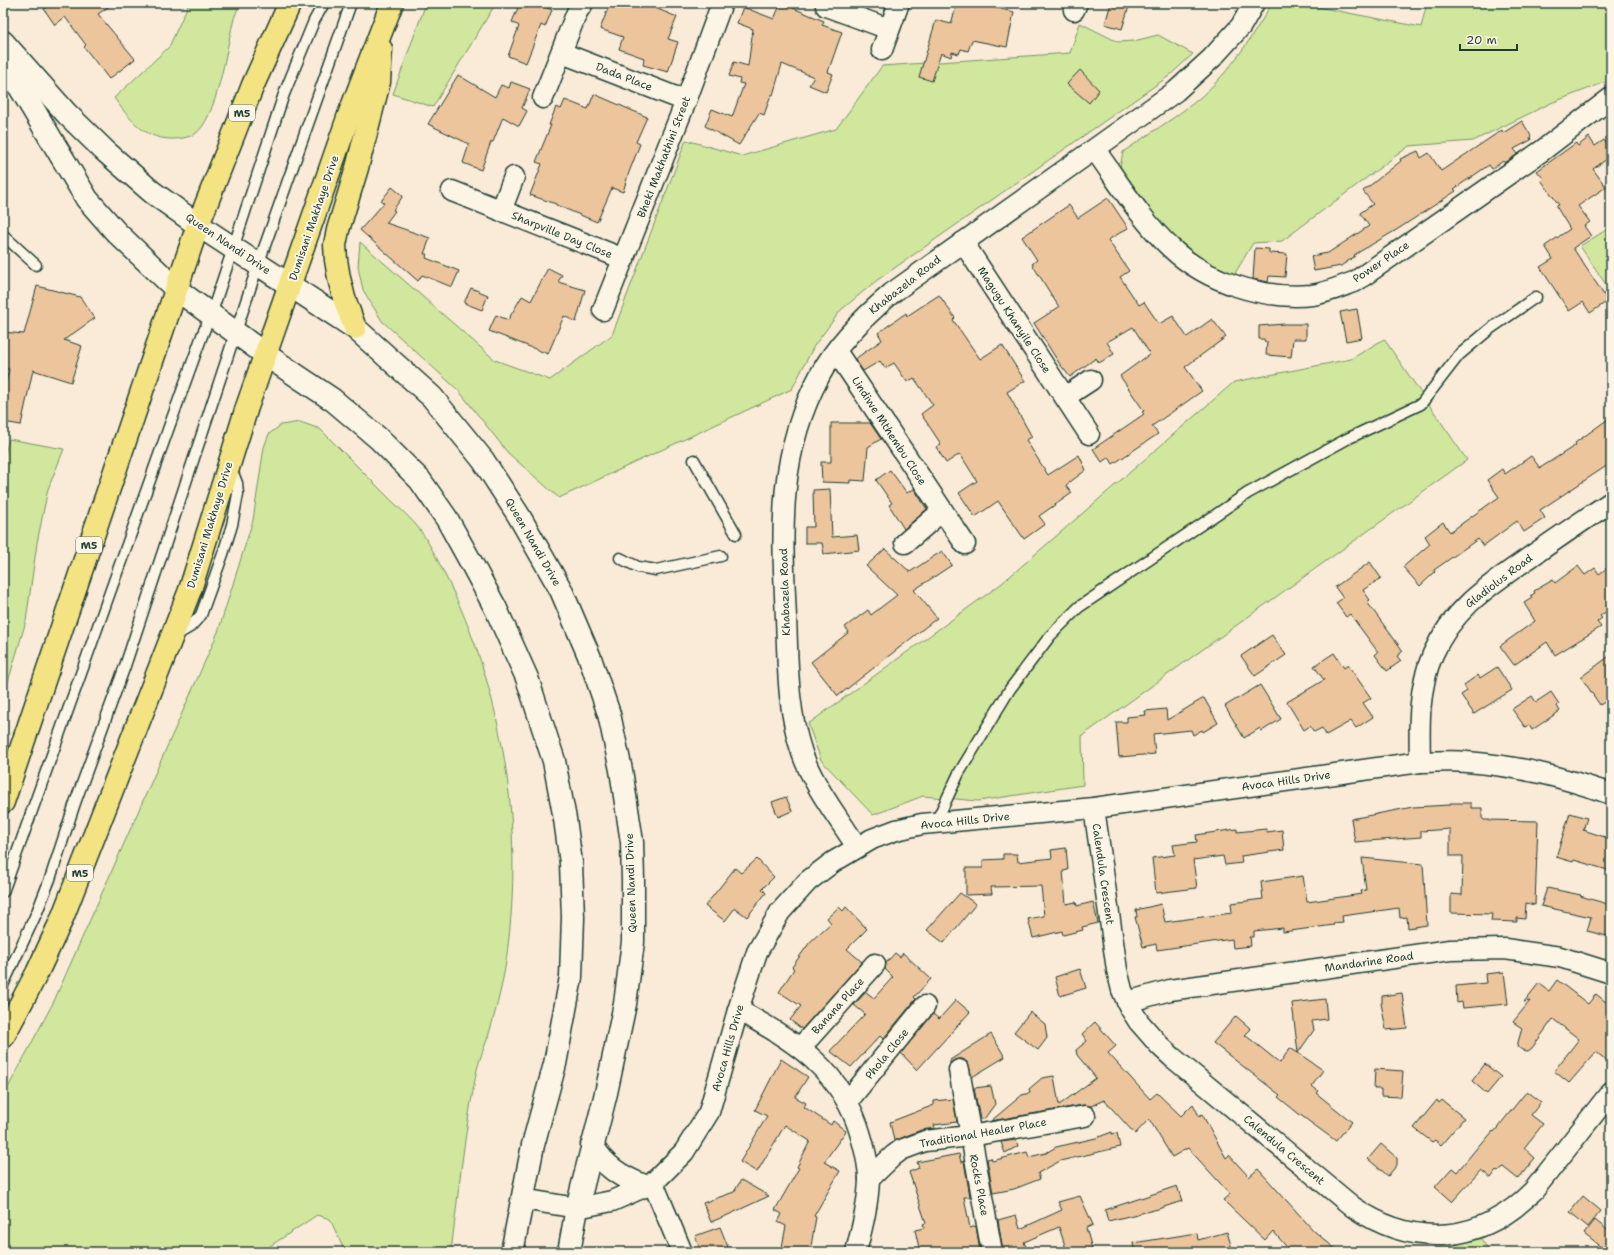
<svg xmlns="http://www.w3.org/2000/svg" width="1614" height="1255" font-family="'Shantell Sans',sans-serif">
<style>
.green{fill:#d0e79d;stroke:#789268}
.building{fill:#edc59d;stroke:#1f3d34}
.lines{fill:none;stroke-linecap:round;stroke-linejoin:round}
.service-casing{stroke:#1f3d34;stroke-width:13}
.minor-casing{stroke:#1f3d34;stroke-width:23}
.secondary-casing{stroke:#1f3d34;stroke-width:25}
.primary-casing{stroke:#1f3d34;stroke-width:25}
.service{stroke:#fcf5e5;stroke-width:10}
.minor{stroke:#fcf5e5;stroke-width:20}
.secondary{stroke:#fcf5e5;stroke-width:22}
.primary{stroke:#f4e382;stroke-width:22}
.labels{text-anchor:middle;dominant-baseline:central;stroke-width:4;stroke-linejoin:round;paint-order:stroke}
.shield{fill:#fcf5e5;stroke:#617469;stroke-width:1}
.shield-label{font-size:10px;font-weight:bold;fill:#1f3d34}
.street-label{font-size:11px;fill:#1f3d34;stroke:#fcf5e5}
</style>
<rect width="100%" height="100%" fill="#f9ebd7"/>
<filter id="ink" filterUnits="userSpaceOnUse"><feTurbulence type="fractalNoise" baseFrequency=".025" numOctaves="2"/><feDisplacementMap in="SourceGraphic" scale="8" xChannelSelector="R" yChannelSelector="G"/><feConvolveMatrix kernelMatrix="1 2 1 2 8 2 1 2 1" color-interpolation-filters="sRGB"/></filter>
<g filter="url(#ink)">
<g class="green">
<path d="M 189,3 L 241,3 C 238,9 234,16 233,23 C 226,49 217,119 195,134 C 187,138 179,139 171,139 C 144,139 129,118 114,98 L 169,47 Z"/>
<polygon points="426,3 496,3 433,107 393,94"/>
<path d="M 1272,3 L 1297,3 L 1421,27 L 1427,3 L 1611,3 L 1611,80 L 1551,103 L 1473,141 L 1409,146 L 1282,241 L 1253,243 L 1231,280 L 1169,239 L 1119,172 L 1123,152 C 1145,136 1169,122 1191,105 C 1226,78 1250,41 1272,3 Z"/>
<polygon points="1080,23 1118,42 1134,41 1158,35 1193,54 1169,76 876,281 841,310 814,346 792,389 559,498 508,453 459,391 382,321 363,290 358,267 360,242 495,360 550,380 612,335 686,140 742,156 836,129 882,66 1070,53"/>
<polygon points="1611,227 1611,292 1580,246"/>
<polygon points="1384,339 1467,460 1082,736 1083,785 978,801 923,796 873,815 821,760 808,724 1001,584 1234,382 1351,359"/>
<path d="M 300,422 L 320,429 C 343,452 366,475 389,498 C 399,508 412,519 420,530 C 432,547 441,567 450,585 C 507,703 525,839 505,968 C 501,991 495,1014 488,1037 C 483,1051 477,1065 475,1080 C 464,1137 458,1195 451,1252 L 345,1252 L 330,1219 L 317,1215 L 261,1252 L 3,1252 L 3,1097 L 54,1001 L 218,632 L 253,520 L 264,447 L 269,434 L 281,425 Z"/>
<polygon points="9,439 64,449 48,489 37,543 26,621 3,699 3,461"/>
<polygon points="1480,1237 1490,1252 1445,1252 1446,1242"/>
</g>
<g class="building">
<polygon points="53,3 114,3 98,14 135,59 109,79 84,47 86,45 65,17 55,25 44,9"/>
<polygon points="520,3 536,3 552,10 545,27 541,25 526,63 508,56 519,26 512,22"/>
<polygon points="610,3 643,3 677,17 668,39 678,42 668,72 643,65 644,58 619,49 623,37 600,29"/>
<polygon points="781,3 824,21 822,25 842,32 828,72 833,74 826,92 809,85 814,77 782,64 773,95 771,95 764,115 759,113 739,145 705,126 712,109 732,117 744,84 739,83 740,79 729,76 734,62 748,66 753,29 737,23 743,7 774,19"/>
<polygon points="957,3 974,3 1014,12 1007,47 972,40 968,51 961,49 959,54 952,52 951,57 941,53 932,81 919,77 936,20 951,24"/>
<polygon points="1111,3 1130,3 1122,29 1105,24"/>
<polygon points="1080,70 1099,90 1089,103 1067,84"/>
<polygon points="458,75 495,97 501,85 509,88 511,82 530,89 522,108 527,111 519,126 503,117 493,142 491,142 481,170 463,163 469,144 428,124"/>
<polygon points="594,94 647,117 636,142 640,144 628,175 623,192 612,188 597,222 556,205 556,204 530,195 542,164 536,162 551,125 549,125 556,107 561,109 565,100 588,109"/>
<polygon points="1522,121 1531,136 1530,137 1531,140 1514,149 1518,154 1505,163 1503,161 1492,169 1489,165 1454,189 1456,191 1398,229 1354,255 1355,256 1341,266 1314,271 1311,256 1328,253 1369,226 1360,213 1373,204 1363,191 1401,161 1400,159 1418,151 1421,158 1429,153 1441,171 1502,130 1503,133"/>
<polygon points="1589,137 1595,146 1604,140 1611,150 1611,156 1593,169 1606,187 1578,206 1590,222 1584,226 1591,236 1573,248 1608,301 1590,313 1583,302 1569,311 1540,267 1553,259 1545,246 1570,229 1556,206 1559,205 1541,180 1543,178 1537,171 1576,143 1578,146"/>
<polygon points="392,187 403,196 393,210 395,211 386,223 430,238 424,254 427,254 426,258 459,271 452,287 422,275 418,281 360,230 384,203 381,201"/>
<polygon points="1108,198 1128,228 1108,240 1129,271 1120,277 1139,305 1144,302 1159,324 1173,316 1187,337 1212,319 1226,337 1185,367 1202,391 1152,426 1158,434 1113,464 1109,457 1102,462 1093,449 1144,414 1142,412 1144,411 1120,376 1150,354 1133,327 1107,342 1114,354 1099,363 1096,358 1070,377 1059,363 1034,323 1059,307 1032,264 1037,260 1022,237 1069,205 1078,218"/>
<polygon points="1255,248 1269,249 1269,253 1287,254 1285,277 1269,276 1268,282 1253,279"/>
<polygon points="548,268 562,275 558,282 585,290 576,322 564,316 548,354 489,331 496,315 508,320 522,296 531,301"/>
<polygon points="37,286 80,297 95,318 64,340 82,346 71,382 33,370 21,425 3,422 3,396 9,369 3,368 3,332 24,334"/>
<polygon points="471,288 488,295 482,310 464,303"/>
<polygon points="939,295 955,318 953,320 980,359 1002,345 1025,381 1007,392 1032,437 1026,440 1048,475 1079,455 1086,470 1066,485 1072,493 1039,516 1045,524 1024,539 998,501 975,517 959,493 977,481 960,454 946,463 936,447 941,444 921,414 933,405 914,378 907,382 894,363 885,368 880,361 863,371 855,359 882,340 878,333 906,313 907,316"/>
<polygon points="1357,309 1362,338 1346,341 1340,312"/>
<polygon points="1284,324 1306,324 1306,339 1293,339 1291,357 1266,355 1267,342 1265,342 1264,339 1259,339 1259,326"/>
<polygon points="1611,417 1611,463 1540,510 1545,518 1524,532 1517,521 1483,546 1478,539 1434,570 1435,572 1420,586 1403,567 1430,544 1425,536 1443,522 1450,532 1499,497 1487,480 1502,469 1505,474 1531,456 1540,468 1576,445 1575,443"/>
<polygon points="831,423 870,423 881,439 868,447 865,481 850,480 850,483 822,482 821,462 831,462"/>
<polygon points="890,470 907,493 914,489 927,509 904,529 889,505 892,503 876,480"/>
<polygon points="830,489 832,537 857,535 859,550 824,554 822,543 805,543 805,527 814,527 813,490"/>
<polygon points="885,549 910,572 942,551 952,565 914,590 937,618 838,696 811,662 849,632 845,627 868,610 871,615 897,595 866,566"/>
<polygon points="1370,562 1381,578 1363,590 1370,600 1367,602 1403,651 1397,656 1401,661 1387,671 1375,655 1378,652 1350,614 1346,617 1336,603 1343,598 1335,587"/>
<polygon points="1611,565 1611,608 1600,616 1602,618 1597,622 1601,627 1555,655 1547,642 1514,665 1500,646 1535,621 1524,603 1532,598 1530,596 1535,593 1534,591 1553,580 1555,583 1578,566 1585,575 1595,568 1599,574"/>
<polygon points="1272,635 1286,655 1255,676 1241,656"/>
<polygon points="1334,653 1344,668 1348,665 1371,698 1363,703 1373,717 1356,728 1351,721 1326,735 1322,728 1314,732 1310,726 1304,730 1287,702 1324,680 1314,666"/>
<polygon points="1611,655 1611,698 1600,705 1581,677"/>
<polygon points="1497,667 1512,690 1474,714 1461,695 1467,691 1464,685 1478,675 1480,678"/>
<polygon points="1260,685 1281,719 1262,731 1260,728 1244,738 1225,706"/>
<polygon points="1551,692 1559,704 1557,706 1560,711 1532,730 1529,725 1525,727 1512,709 1532,696 1536,702"/>
<polygon points="1204,698 1218,723 1203,732 1202,730 1193,735 1191,730 1153,734 1155,754 1119,757 1116,722 1127,722 1127,717 1146,715 1145,711 1166,709 1167,720"/>
<polygon points="786,797 792,811 778,817 772,802"/>
<polygon points="1450,803 1471,803 1471,808 1482,808 1482,818 1484,820 1538,821 1535,905 1526,903 1525,919 1517,918 1517,922 1491,921 1492,914 1451,913 1451,894 1462,895 1463,856 1450,856 1450,829 1421,831 1421,837 1355,842 1351,819 1413,807 1450,805"/>
<polygon points="1570,813 1587,818 1583,830 1611,839 1611,871 1574,860 1573,862 1556,857"/>
<polygon points="1237,829 1237,832 1266,829 1267,832 1282,830 1284,850 1241,856 1242,863 1225,865 1223,856 1193,860 1197,888 1156,893 1152,858 1175,855 1173,845 1197,842 1196,835"/>
<polygon points="1066,848 1068,870 1063,871 1066,904 1076,902 1077,906 1093,902 1098,923 1082,927 1083,930 1063,935 1062,931 1033,938 1028,919 1044,916 1041,886 991,887 992,894 966,895 966,868 983,868 983,860 1003,859 1003,854 1017,854 1018,862 1052,858 1051,850"/>
<polygon points="1362,858 1423,864 1427,925 1408,928 1407,917 1400,918 1399,908 1342,916 1343,922 1333,923 1334,925 1283,932 1283,928 1254,931 1254,937 1250,937 1251,946 1233,948 1232,939 1157,950 1156,944 1143,947 1135,917 1137,917 1136,910 1161,904 1165,922 1232,913 1231,903 1263,899 1261,882 1303,876 1307,902 1362,894 1361,891 1366,890"/>
<polygon points="757,859 774,877 762,889 766,893 747,917 735,908 725,921 705,906 735,868 741,873"/>
<polygon points="1547,888 1581,895 1580,896 1611,905 1611,937 1587,931 1591,917 1541,906"/>
<polygon points="960,893 976,904 944,943 927,930"/>
<polygon points="839,907 843,911 846,907 867,929 847,949 862,962 802,1029 790,1020 801,1006 779,992 794,969 792,967 810,942 831,923 827,918"/>
<polygon points="895,953 900,957 903,953 931,979 914,997 916,999 883,1039 880,1036 851,1067 830,1051 865,1014 854,1005 866,992 874,998 893,977 885,969 886,963"/>
<polygon points="1080,969 1086,988 1060,996 1055,977"/>
<polygon points="1504,972 1508,1004 1463,1008 1462,1002 1457,1003 1456,986 1486,983 1485,974"/>
<polygon points="1557,980 1588,1004 1596,994 1611,1006 1611,1064 1596,1052 1569,1083 1554,1071 1579,1039 1553,1019 1532,1048 1528,1051 1522,1050 1517,1046 1522,1028 1513,1022 1530,1001 1524,1002 1539,983 1549,991"/>
<polygon points="1402,993 1407,1028 1386,1030 1381,1003 1382,1003 1382,996"/>
<polygon points="1325,999 1327,1019 1312,1021 1314,1030 1298,1053 1323,1070 1312,1086 1318,1091 1316,1093 1352,1122 1336,1141 1299,1114 1278,1097 1280,1095 1213,1043 1236,1016 1251,1029 1245,1035 1280,1063 1290,1048 1298,1053 1292,1003"/>
<polygon points="956,1000 970,1012 917,1070 901,1053 933,1014 939,1019"/>
<polygon points="1030,1012 1045,1024 1047,1038 1038,1050 1014,1032"/>
<polygon points="1095,1022 1116,1046 1108,1053 1150,1099 1157,1093 1181,1116 1193,1104 1199,1116 1202,1114 1226,1158 1229,1155 1249,1177 1258,1169 1314,1231 1339,1252 1291,1252 1273,1231 1265,1240 1223,1200 1230,1194 1188,1148 1172,1157 1149,1119 1135,1134 1104,1100 1091,1106 1083,1105 991,1121 1022,1095 1030,1093 1029,1089 1042,1078 1054,1076 1059,1105 1096,1078 1077,1055 1076,1050 1087,1041 1082,1034"/>
<polygon points="991,1034 1005,1057 972,1077 968,1063 963,1059 957,1059 950,1064 950,1060"/>
<polygon points="781,1059 808,1077 795,1097 806,1103 804,1107 831,1125 833,1121 846,1131 824,1162 840,1171 814,1216 816,1217 810,1252 781,1252 786,1226 778,1222 782,1214 775,1210 799,1168 797,1167 810,1141 785,1125 757,1172 740,1162 767,1116 755,1110"/>
<polygon points="1485,1064 1501,1077 1487,1094 1472,1081"/>
<polygon points="1375,1069 1403,1071 1401,1097 1381,1096 1381,1089 1374,1089"/>
<polygon points="991,1086 995,1104 984,1119 980,1119 974,1088"/>
<polygon points="1527,1091 1541,1102 1531,1115 1543,1124 1524,1148 1535,1158 1518,1179 1503,1167 1498,1172 1496,1171 1491,1178 1481,1170 1452,1202 1435,1187 1452,1168 1457,1172 1481,1143 1482,1144 1493,1131 1494,1132"/>
<polygon points="953,1099 957,1122 934,1125 935,1128 921,1130 894,1141 890,1122 934,1105 934,1101"/>
<polygon points="1437,1100 1439,1103 1442,1100 1464,1118 1441,1145 1435,1140 1432,1142 1414,1128"/>
<polygon points="1112,1132 1112,1134 1117,1133 1120,1147 1060,1161 1038,1173 1040,1179 1014,1189 993,1193 987,1159 991,1158 992,1161 1027,1152 1029,1157 1046,1153 1056,1147 1096,1138"/>
<polygon points="1016,1140 1018,1146 1005,1153 1001,1142"/>
<polygon points="1381,1144 1397,1158 1397,1165 1388,1176 1368,1159"/>
<polygon points="959,1154 961,1162 964,1161 970,1197 964,1197 970,1228 976,1226 980,1252 920,1252 915,1230 924,1228 923,1224 926,1223 909,1172 919,1168 917,1162"/>
<polygon points="741,1180 769,1196 728,1215 711,1222 703,1203 734,1192"/>
<polygon points="1177,1186 1182,1201 1158,1209 1108,1221 1105,1210"/>
<polygon points="1080,1196 1093,1225 1086,1228 1093,1252 1067,1252 1059,1227 1024,1242 1026,1247 1010,1252 1003,1252 998,1220 1016,1215 1020,1229 1062,1210 1058,1202"/>
<polygon points="1583,1196 1601,1211 1588,1227 1570,1212"/>
<polygon points="1595,1220 1611,1233 1611,1237 1602,1248 1584,1234"/>
<polygon points="720,1227 730,1252 701,1252 695,1236"/>
<polygon points="1227,1232 1233,1252 1134,1252 1133,1243 1197,1233 1198,1240"/>
</g>
<g class="lines">
<defs>
<g id="service">
<polyline points="3,235 36,265"/>
<polyline points="694,460 736,534"/>
<polyline points="620,558 638,567 656,570 721,556"/>
<polyline points="175,636 190,627 201,615 223,554 232,525 238,494 237,483 231,468"/>
<polyline points="936,822 959,773 1010,689 1050,636 1079,607 1248,493 1347,439 1421,404 1459,355 1490,329 1536,297"/>
<polyline points="3,892 169,427 203,333 211,315 284,94 314,21 324,3"/>
<polyline points="3,985 37,912 50,879 75,803 125,666 258,265 351,3"/>
</g>
<g id="minor">
<polyline points="826,6 889,29"/>
<polyline points="1074,10 1077,3"/>
<polyline points="882,50 899,3"/>
<polyline points="562,53 686,101"/>
<polyline points="543,98 577,12 583,3"/>
<path d="M 1095,150 C 1119,183 1141,220 1171,248 C 1207,282 1264,300 1312,295 C 1327,293 1342,286 1356,281 L 1543,150 L 1611,98"/>
<polyline points="452,191 624,259"/>
<polyline points="501,211 514,177"/>
<polyline points="963,242 1089,434"/>
<polyline points="603,310 686,101 722,3"/>
<polyline points="836,351 965,544"/>
<polyline points="1065,397 1091,380"/>
<polyline points="905,543 942,511"/>
<path d="M 1420,762 C 1419,726 1418,688 1433,654 C 1454,606 1492,584 1533,555 C 1559,537 1585,519 1611,502"/>
<path d="M 1094,808 L 1117,970 L 1122,990 L 1130,1008 L 1139,1022 L 1160,1046 L 1172,1057 L 1353,1207 C 1415,1249 1481,1244 1534,1190 L 1611,1092"/>
<path d="M 857,847 C 838,817 814,787 802,753 C 787,709 788,663 786,618 C 782,531 777,454 820,375 C 837,343 865,316 892,293 L 1176,91 L 1212,58 L 1241,26 L 1254,3"/>
<polyline points="1127,1002 1170,990 1450,950 1505,949 1560,957 1611,973"/>
<path d="M 738,1010 C 794,1040 843,1071 861,1136 C 865,1150 869,1166 869,1180 C 868,1205 862,1228 856,1252"/>
<polyline points="801,1047 875,964"/>
<polyline points="959,1070 992,1252"/>
<polyline points="848,1101 925,1006"/>
<polyline points="869,1179 893,1156 901,1150 925,1141 970,1136 1085,1116"/>
<polyline points="653,1183 682,1252"/>
<path d="M 522,1199 L 577,1208 L 612,1201 L 653,1183 L 684,1152 L 709,1112 L 738,1010 L 757,952 L 780,912 L 808,881 L 833,862 L 872,839 L 896,830 L 922,824 L 1094,808 L 1420,762 C 1436,762 1452,760 1467,762 C 1519,766 1562,777 1611,794"/>
</g>
<g id="secondary">
<polyline points="3,42 67,114 105,151 152,192 198,225 355,328 432,397 483,460 519,516 561,590 590,658 609,714 621,770 632,842 633,881 633,942 625,1004 606,1093 577,1208 569,1252"/>
<polyline points="3,51 15,79 87,199 116,232 176,289 266,355 333,400 378,438 420,480 447,519 473,566 496,609 527,678 554,761 565,819 571,863 573,917 571,977 555,1064 533,1145 512,1252"/>
<path d="M 592,1145 C 604,1167 622,1177 644,1186"/>
</g>
<g id="primary">
<polyline points="355,328 344,298 339,278 336,260 335,245 338,230 357,168 379,82 381,49"/>
<polyline points="3,802 198,225 253,85 290,3"/>
<polyline points="3,1037 37,973 61,921 190,590 247,407 349,115 392,3"/>
</g>
</defs>
<use href="#service" class="service-casing"/>
<use href="#minor" class="minor-casing"/>
<use href="#secondary" class="secondary-casing"/>
<use href="#primary" class="primary-casing"/>
<use href="#service" class="service"/>
<use href="#minor" class="minor"/>
<use href="#secondary" class="secondary"/>
<use href="#primary" class="primary"/>
</g>
</g>
<g class="labels">
<g class="shield">
<rect x="229" y="105" width="26" height="16" rx="3"/>
<rect x="76" y="537" width="26" height="16" rx="3"/>
<rect x="67" y="865" width="26" height="16" rx="3"/>
</g>
<g class="shield-label">
<text x="242" y="113">M5</text>
<text x="89" y="545">M5</text>
<text x="80" y="873">M5</text>
</g>
<g class="street-label">
<text transform="translate(624 77) rotate(21)">Dada Place</text>
<text transform="translate(664 157) rotate(-69)">Bheki Makhathini Street</text>
<text transform="translate(314 218) rotate(-71)">Dumisani Makhaye Drive</text>
<text transform="translate(562 235) rotate(22)">Sharpville Day Close</text>
<text transform="translate(228 244) rotate(34)">Queen Nandi Drive</text>
<text transform="translate(1381 262) rotate(-34)">Power Place</text>
<text transform="translate(905 285) rotate(-38)">Khabazela Road</text>
<text transform="translate(1014 320) rotate(57)">Magugu Khanyile Close</text>
<text transform="translate(889 431) rotate(57)">Lindiwe Mthembu Close</text>
<text transform="translate(210 525) rotate(-73)">Dumisani Makhaye Drive</text>
<text transform="translate(533 542) rotate(60)">Queen Nandi Drive</text>
<text transform="translate(1499 581) rotate(-37)">Gladiolus Road</text>
<text transform="translate(785 592) rotate(-92)">Khabazela Road</text>
<text transform="translate(1286 781) rotate(-8)">Avoca Hills Drive</text>
<text transform="translate(965 821) rotate(-6)">Avoca Hills Drive</text>
<text transform="translate(1103 874) rotate(82)">Calendula Crescent</text>
<text transform="translate(631 883) rotate(-92)">Queen Nandi Drive</text>
<text transform="translate(1369 962) rotate(-8)">Mandarine Road</text>
<text transform="translate(838 1006) rotate(-48)">Banana Place</text>
<text transform="translate(728 1048) rotate(-74)">Avoca Hills Drive</text>
<text transform="translate(887 1054) rotate(-51)">Phola Close</text>
<text transform="translate(983 1133) rotate(-10)">Traditional Healer Place</text>
<text transform="translate(1284 1150) rotate(40)">Calendula Crescent</text>
<text transform="translate(979 1185) rotate(79)">Rocks Place</text>
</g>
</g>
<rect width="1614" height="1255" fill="none" stroke="#fcf5e5" stroke-width="16"/>
<rect x="8" y="8" width="1598" height="1239" fill="none" stroke="#1f3d34" stroke-width="1.5" filter="url(#ink)"/>
<path d="M1460 44v6h57v-6" fill="none" stroke="#1f3d34" stroke-width="2"/>
<text x="1466" y="44" font-size="12" fill="#1f3d34" stroke="#fcf5e5" stroke-width="3" paint-order="stroke">20 m</text>
</svg>
